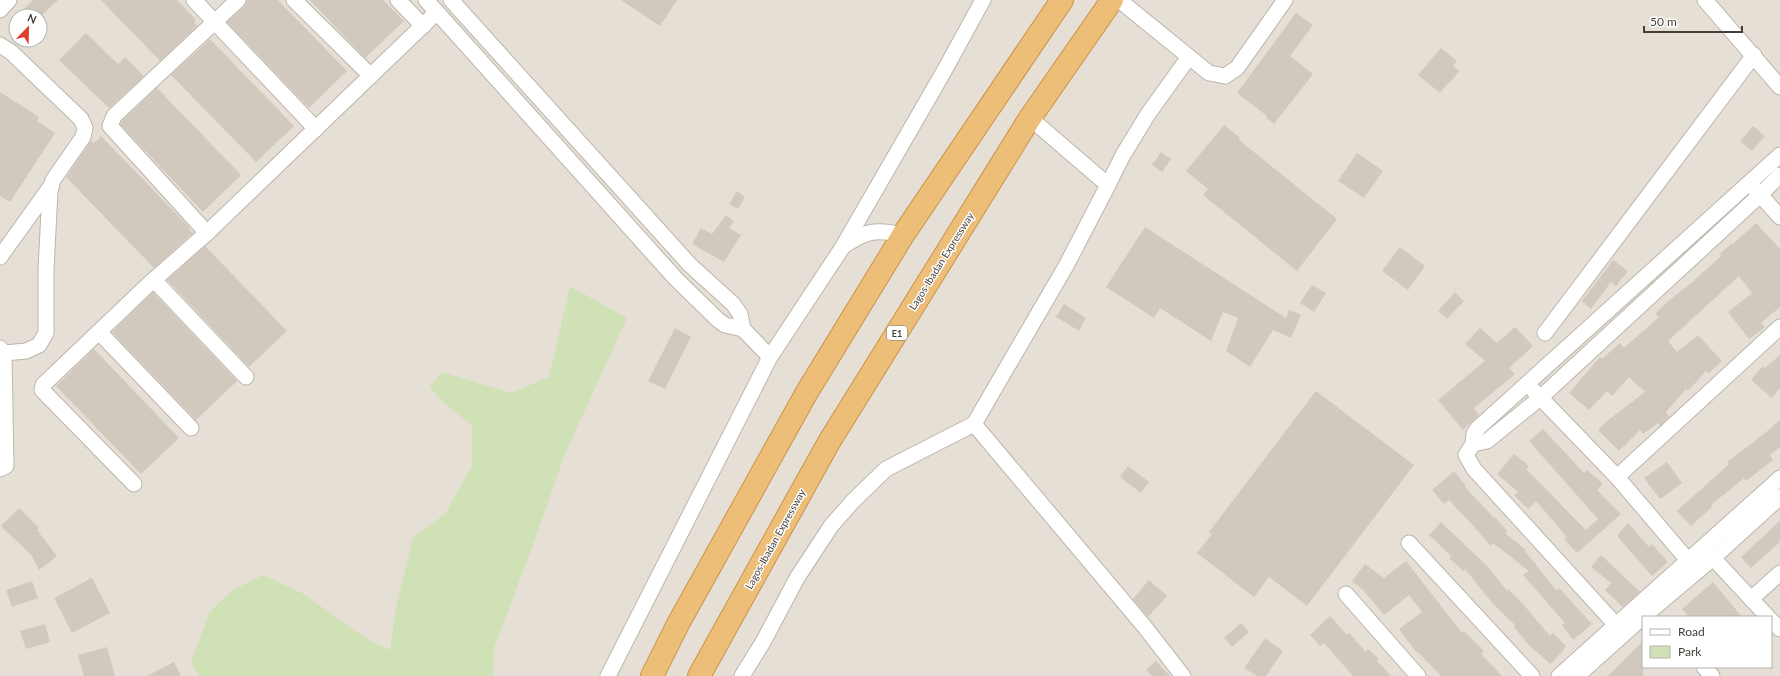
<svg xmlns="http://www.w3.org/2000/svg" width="1780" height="676" font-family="Lato,sans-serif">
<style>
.residential{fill:#e5dfd6;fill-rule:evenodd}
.green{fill:#d0e1b5}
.building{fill:#d2c9be}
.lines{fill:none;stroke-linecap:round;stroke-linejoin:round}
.minor-casing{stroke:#bcb5ab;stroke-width:17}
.highway-casing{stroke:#cb9248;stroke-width:24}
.minor{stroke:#fff;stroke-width:15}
.highway{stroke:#edbe77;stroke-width:22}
.labels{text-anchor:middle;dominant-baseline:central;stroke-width:3;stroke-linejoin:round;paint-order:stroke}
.shield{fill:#fff;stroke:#7c7873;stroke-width:1}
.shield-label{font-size:9px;font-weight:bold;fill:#443e37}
.street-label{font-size:10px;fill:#443e37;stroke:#fff}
</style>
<rect width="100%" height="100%" fill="#f2eee7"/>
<path class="residential" d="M 0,0 L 1780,0 L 1780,676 L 0,676 ZM 16,16 L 40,16 L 40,40 L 16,40 ZM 1643,617 L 1771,617 L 1771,667 L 1643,667 Z"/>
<polygon class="green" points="570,286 627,318 564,456 534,542 494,648 493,676 199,676 191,663 209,613 233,590 263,575 302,593 367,639 390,650 396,607 413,538 445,514 472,466 472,425 444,403 429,387 442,372 511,393 549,377"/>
<g class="building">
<polygon points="33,0 58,0 41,16 17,16"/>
<polygon points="101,0 177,0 196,20 194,22 197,26 160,61"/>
<polygon points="247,0 278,0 347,71 309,108 227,22 244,7"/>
<polygon points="310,0 383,0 404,21 365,58"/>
<polygon points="621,0 677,0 660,26"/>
<polygon points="1296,13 1313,25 1290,56 1313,74 1274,124 1266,118 1267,116 1237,93"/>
<polygon points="86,33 118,64 125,57 144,76 109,108 59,60"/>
<polygon points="210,39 294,126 256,162 171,75"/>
<polygon points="1441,48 1457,61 1453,66 1459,71 1449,84 1448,83 1440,93 1418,75"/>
<polygon points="157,88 241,175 203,212 120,124 122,121"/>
<polygon points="0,92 39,117 37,121 55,133 10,202 0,196"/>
<polygon points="1224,125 1240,138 1239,140 1337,219 1297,271 1203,195 1208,189 1186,171"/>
<polygon points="1753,126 1765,136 1752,151 1740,141"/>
<polygon points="101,136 190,228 189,229 193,233 154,268 66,177 91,141 94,143"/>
<polygon points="1161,152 1171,159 1162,172 1152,165"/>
<polygon points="1357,153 1383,171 1364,198 1338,181"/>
<polygon points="737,191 745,197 738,209 729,204"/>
<polygon points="726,215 734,221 729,228 741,235 724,262 692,244 701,228 712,234"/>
<polygon points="1756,223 1780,249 1780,307 1761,323 1765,327 1749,339 1728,312 1752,293 1739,276 1668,341 1677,352 1698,335 1722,361 1708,374 1706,371 1688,391 1686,389 1666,412 1669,417 1660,426 1658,423 1643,434 1640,430 1619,451 1598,430 1607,421 1645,392 1629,377 1612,396 1607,391 1589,410 1569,393 1600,357 1602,359 1620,343 1624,348 1659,317 1655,314 1667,302 1690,284 1721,256 1720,254 1731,244 1732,245"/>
<polygon points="1145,227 1286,318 1289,310 1301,315 1291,338 1273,330 1250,367 1226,351 1238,318 1223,312 1211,341 1160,308 1154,318 1106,287"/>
<polygon points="205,246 287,331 249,367 167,280"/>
<polygon points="1400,247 1425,266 1408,290 1382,271"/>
<polygon points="1613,260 1628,271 1616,286 1611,282 1591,309 1582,301"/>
<polygon points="1312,285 1326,293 1314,312 1300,303"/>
<polygon points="153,292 237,381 196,420 112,332"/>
<polygon points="1455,292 1464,301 1447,319 1438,311"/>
<polygon points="1064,304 1086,318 1079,331 1056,317"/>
<polygon points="1515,327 1533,346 1509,368 1515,374 1474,408 1479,415 1463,430 1438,400 1485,361 1465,344 1480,328 1497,343"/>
<polygon points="675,328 691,337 665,389 648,381"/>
<polygon points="94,349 179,438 141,474 56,386"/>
<polygon points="1780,355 1780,388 1772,398 1751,380 1763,366 1765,368"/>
<polygon points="1316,391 1414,465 1307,606 1269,577 1254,597 1197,553 1212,534 1209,532"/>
<polygon points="1780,420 1780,447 1770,455 1773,460 1746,481 1744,478 1711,505 1712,507 1691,526 1677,511 1729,464 1727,462 1764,434"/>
<polygon points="1543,429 1584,473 1587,470 1603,484 1597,490 1621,514 1577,553 1564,539 1567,537 1536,501 1528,509 1514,495 1518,492 1497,474 1514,454 1529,466 1526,469 1586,530 1598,519 1529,441"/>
<polygon points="1667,462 1682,483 1660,499 1644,478"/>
<polygon points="1128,466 1149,482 1141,493 1120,477"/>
<polygon points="1454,471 1466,486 1465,487 1494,518 1495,517 1507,531 1505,533 1526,550 1525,551 1556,590 1559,588 1592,624 1573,640 1562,625 1565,623 1523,575 1529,571 1493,543 1490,546 1478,531 1449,500 1444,504 1432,490"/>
<polygon points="19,508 39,528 37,530 57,556 39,570 32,556 1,526"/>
<polygon points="1780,521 1780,542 1751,568 1741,557"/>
<polygon points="1441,522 1487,566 1507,591 1508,589 1523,604 1550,636 1553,633 1566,646 1563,649 1564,650 1550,664 1528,644 1514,627 1515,625 1493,604 1465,569 1463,571 1449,558 1451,556 1429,535"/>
<polygon points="1628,523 1649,547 1652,544 1668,562 1652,576 1617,536"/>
<polygon points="1601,555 1640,592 1623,607 1605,590 1611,583 1591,567"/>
<polygon points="1406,561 1462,633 1464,631 1484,651 1481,654 1502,676 1441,676 1417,651 1416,652 1399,629 1422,612 1409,595 1384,615 1363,590 1352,581 1365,564 1384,578"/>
<polygon points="92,578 110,613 72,633 54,598"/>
<polygon points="1149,580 1167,596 1148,617 1133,599"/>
<polygon points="32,581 38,598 12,607 6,590"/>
<polygon points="1713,582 1742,617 1689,617 1682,609"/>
<polygon points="1330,616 1347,635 1349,633 1366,652 1368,649 1379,659 1377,661 1391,676 1353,676 1324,643 1320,646 1310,635"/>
<polygon points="1241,623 1249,632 1232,647 1224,638"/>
<polygon points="45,624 50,642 26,649 20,631"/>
<polygon points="1266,637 1266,639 1283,651 1266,676 1257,676 1244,668"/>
<polygon points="1643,641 1643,676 1608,676"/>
<polygon points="107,647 115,676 84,676 78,655"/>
<polygon points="1156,661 1170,676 1152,676 1146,670"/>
<polygon points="174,662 181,676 147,676"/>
</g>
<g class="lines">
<defs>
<g id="minor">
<polyline points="194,0 316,129"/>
<polyline points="294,0 371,76"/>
<polyline points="398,0 423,26"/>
<polyline points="426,0 676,279 718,320 725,325 743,329 770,357"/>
<polyline points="451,0 690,265 733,304 740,314 743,329"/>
<polyline points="1119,0 1209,73 1225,76 1237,68 1285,0"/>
<polyline points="1705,0 1780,87"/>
<polyline points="0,10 9,0"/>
<polyline points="0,45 11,52 81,119 85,128 83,137 53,180 50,191 46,270 46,333 39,345 26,351 4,353"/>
<polyline points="1108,185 1123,155 1148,114 1189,57"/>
<polyline points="1754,188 1780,217"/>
<polyline points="207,233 110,126 114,116 238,0"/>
<path d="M 844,246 C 866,230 877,229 903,235"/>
<polyline points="0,257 51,186"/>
<polyline points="154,280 246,377"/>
<polyline points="99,332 191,428"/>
<polyline points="1545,333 1754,55"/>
<polyline points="0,348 4,353 6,466 0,469"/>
<polyline points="1534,391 1617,477 1697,571"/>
<polyline points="974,424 1144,626 1183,676"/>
<polyline points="1473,444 1487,441 1540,398 1760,195 1780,175"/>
<polyline points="1617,477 1780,327"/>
<polyline points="134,484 42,390 43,385 149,284 207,233 437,12"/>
<polyline points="1409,543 1532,676"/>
<polyline points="1713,558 1768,617"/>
<polyline points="1346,594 1418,676"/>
<polyline points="1751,599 1780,573"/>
<polyline points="1643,617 1713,558 1780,497"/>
<polyline points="1771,620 1780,629"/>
<polyline points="1616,625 1474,469 1466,455 1473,444 1474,434 1478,428 1780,155"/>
<polyline points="1704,667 1712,676"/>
<polyline points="608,676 770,357 842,248 943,73 983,0"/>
<polyline points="742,676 763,642 797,578 831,526 853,501 886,469 974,424 1066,266 1108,185 1030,118"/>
<polyline points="1559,676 1780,478"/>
<polyline points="1577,676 1643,617"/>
</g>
<g id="highway">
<polyline points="652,676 678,624 807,392 903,235 1062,0"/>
<polyline points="699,676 829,442 1030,118 1112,0"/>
</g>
</defs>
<use href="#minor" class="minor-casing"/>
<use href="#highway" class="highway-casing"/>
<use href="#minor" class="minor"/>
<use href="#highway" class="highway"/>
</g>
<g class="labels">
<rect class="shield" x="887" y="326" width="20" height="14" rx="3"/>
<g class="shield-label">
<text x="897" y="333">E1</text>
</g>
<g class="street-label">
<text transform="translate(941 261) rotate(-58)">Lagos-Ibadan Expressway</text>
<text transform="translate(775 539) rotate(-61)">Lagos-Ibadan Expressway</text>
</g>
</g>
<rect x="1642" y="616" width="130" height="52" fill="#ffffff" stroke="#b4b2af"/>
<rect x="1650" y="629" width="20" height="6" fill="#ffffff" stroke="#b4b2af"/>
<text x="1678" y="636" font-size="12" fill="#443e37">Road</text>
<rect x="1650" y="646" width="20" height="12" fill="#d0e1b5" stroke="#b4b2af"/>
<text x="1678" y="656" font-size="12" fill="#443e37">Park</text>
<g transform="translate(28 28) rotate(23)"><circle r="19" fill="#ffffff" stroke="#b4b2af"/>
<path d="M0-3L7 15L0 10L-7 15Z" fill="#e13e2f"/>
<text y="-6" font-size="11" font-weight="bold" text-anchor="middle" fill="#443e37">N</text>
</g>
<path d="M1644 26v6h98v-6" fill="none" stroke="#443e37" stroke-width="2"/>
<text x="1650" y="26" font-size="12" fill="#443e37" stroke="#ffffff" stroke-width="3" paint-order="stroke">50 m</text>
</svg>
